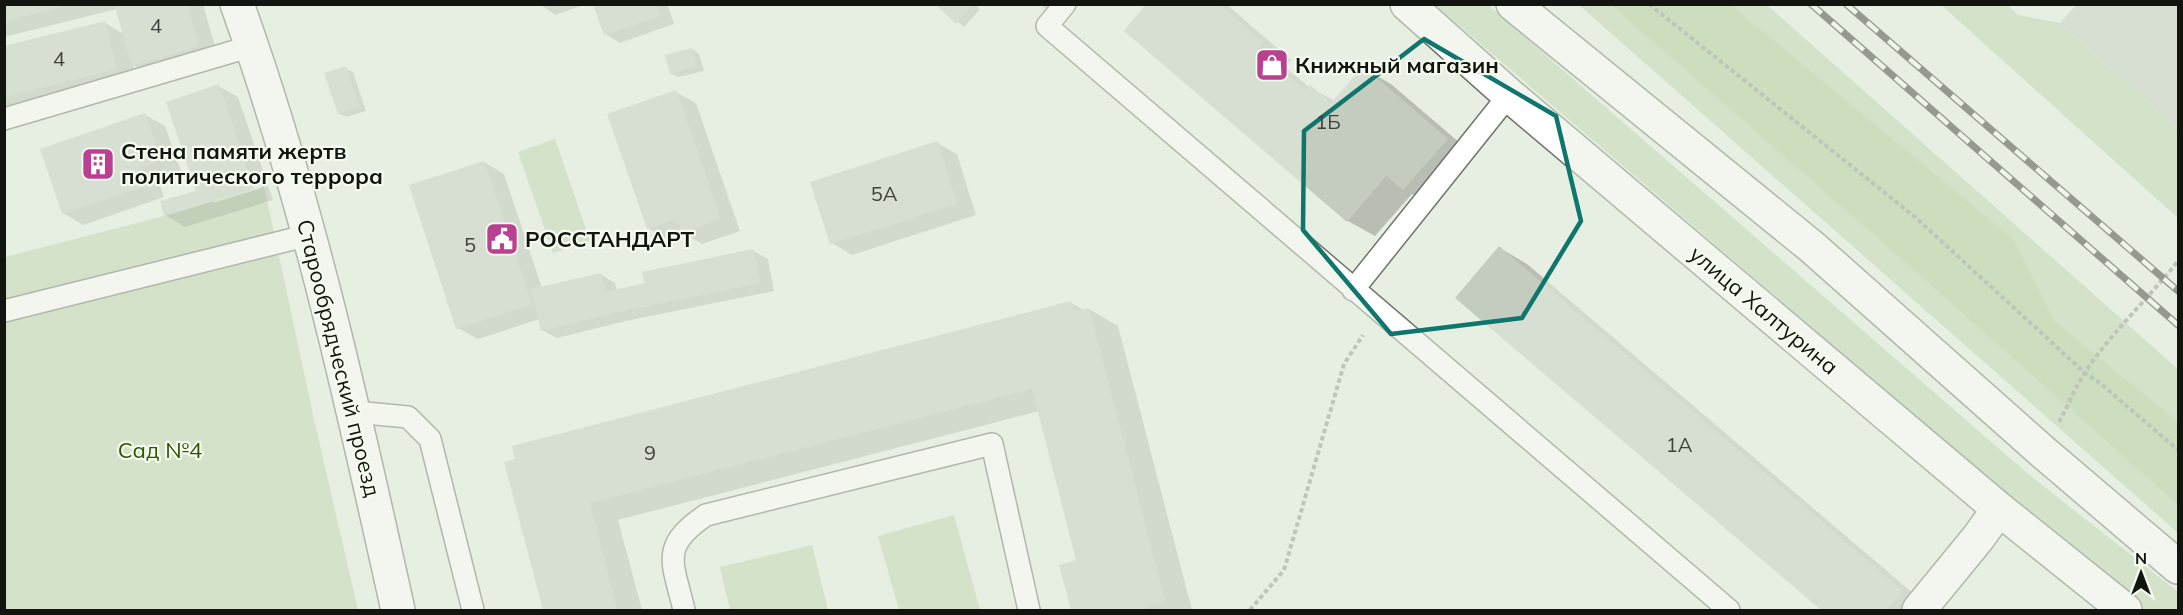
<svg xmlns="http://www.w3.org/2000/svg" width="2183" height="615" font-family="Mulish,sans-serif">
<style>
.green{fill:#bbd3aa}
.forest{fill:#aaca93}
.shadow{fill:#0003;fill-rule:evenodd}
.building{fill:#c4ccc0}
.lines{fill:none;stroke-linecap:round;stroke-linejoin:round}
.lane-casing{stroke:#6e756a;stroke-width:24}
.street-casing{stroke:#6e756a;stroke-width:36}
.secondary-casing{stroke:#6e756a;stroke-width:36}
.path{stroke:#8e938a;stroke-width:4;stroke-dasharray:4.5 3;stroke-linecap:butt}
.lane{stroke:#fff;stroke-width:21}
.street{stroke:#fff;stroke-width:33}
.secondary{stroke:#fff;stroke-width:33}
.rail-casing{stroke:#30332d;stroke-width:7}
.rail{stroke:#f4fcef;stroke-width:4.5;stroke-dasharray:14;stroke-linecap:butt}
.marked{fill:none;stroke:#0f766e;stroke-width:4.5;stroke-linejoin:round}
.labels{text-anchor:middle;dominant-baseline:central;stroke-width:4.5;stroke-linejoin:round;paint-order:stroke}
.number-label{font-size:20px;fill:#3e423c}
.poi-label{font-size:22px;font-weight:bold;fill:#121410;stroke:#f4fcef;text-anchor:start}
.street-label{font-size:22px;fill:#121410;stroke:#f4fcef}
.park-label{font-size:22px;fill:#2f5403;stroke:#f4fcef}
</style>
<rect width="100%" height="100%" fill="#e7eee2"/>
<g class="green">
<polygon points="1435,5 1488,5 2027,473 2178,592 2178,610 2144,610 2027,516 1767,289"/>
<polygon points="1579,5 1767,5 2178,369 2178,533"/>
<polygon points="1941,5 2008,5 2018,15 2060,23 2178,130 2178,218"/>
<polygon points="555,139 590,241 553,253 518,152"/>
<polygon points="264,186 313,415 358,610 5,610 5,257 164,216"/>
<polygon points="954,515 980,610 899,610 878,536"/>
<polygon points="812,545 828,610 730,610 720,567"/>
</g>
<polygon class="forest" points="1611,5 1731,5 2013,239 2054,321 2178,422 2178,505 1915,271"/>
<g class="shadow">
<polygon points="4,4 203,4 218,57 154,77 133,65 137,80 4,113 4,48 105,23 124,34 117,9 4,37"/>
<polygon points="540,4 586,4 555,15"/>
<polygon points="600,4 667,4 674,24 620,43 605,34"/>
<polygon points="937,4 975,4 980,9 964,27"/>
<polygon points="1039,4 1061,4 1054,13"/>
<polygon points="1148,4 1226,4 1291,60 1285,67 1310,88 1335,101 1363,68 1391,84 1474,155 1431,205 1412,194 1375,236 1348,221"/>
<polygon points="2079,4 2178,4 2178,128 2062,23"/>
<polygon points="692,49 699,54 704,71 678,77 671,73"/>
<polygon points="345,68 353,72 366,111 346,117 339,113"/>
<path d="M 218,86 L 238,97 L 273,200 L 185,227 L 165,215 L 198,192 ZM 261,185 L 262,188 L 214,203 L 214,199 Z"/>
<polygon points="676,92 696,103 740,231 702,244 685,234 668,240 648,228"/>
<polygon points="145,115 165,126 181,171 158,179 164,197 83,225 63,213"/>
<polygon points="937,143 957,154 976,215 852,255 832,243"/>
<polygon points="484,162 504,174 542,288 600,274 615,283 617,291 646,285 753,251 768,259 774,291 626,321 557,338 542,330 540,319 478,339 458,328"/>
<polygon points="1500,248 1527,264 1929,607 1927,610 1823,610 1457,298"/>
<polygon points="1071,303 1084,310 1089,309 1118,326 1192,610 1072,610 1061,566 1078,561 1039,411 618,520 642,610 544,610 506,463"/>
</g>
<g class="building">
<polygon points="4,4 69,4 69,5 4,21"/>
<polygon points="114,4 187,4 199,46 132,66"/>
<polygon points="596,4 656,4 660,16 604,35 593,5"/>
<polygon points="935,4 973,4 956,24"/>
<polygon points="1146,4 1219,4 1264,43 1258,50 1306,91 1310,85 1331,103 1363,66 1448,139 1403,190 1386,176 1347,222 1124,31"/>
<polygon points="2077,4 2178,4 2178,130 2060,23"/>
<polygon points="105,21 117,69 4,97 4,46"/>
<polygon points="692,48 697,67 670,74 665,55"/>
<polygon points="346,66 359,107 338,114 324,73"/>
<polygon points="219,84 254,189 164,216 160,201 196,191 166,102"/>
<polygon points="676,90 721,219 681,233 676,219 647,229 607,114"/>
<polygon points="145,113 161,160 139,168 145,186 62,214 40,149"/>
<polygon points="937,141 957,204 830,244 810,182"/>
<polygon points="484,161 532,304 456,329 409,185"/>
<polygon points="1499,246 1903,591 1886,610 1821,610 1455,298"/>
<polygon points="753,249 760,283 611,314 541,331 531,289 601,273 605,292 645,283 642,272"/>
<polygon points="1071,301 1074,311 1089,308 1165,601 1148,606 1150,610 1071,610 1059,565 1076,560 1032,389 590,503 617,610 543,610 504,462 515,459 512,446"/>
</g>
<g class="lines">
<defs>
<g id="lane">
<polyline points="1065,4 1047,26 1729,610"/>
<polyline points="4,119 252,46"/>
<polyline points="1353,290 1509,95"/>
<polyline points="4,311 309,235"/>
<polyline points="355,412 408,417 430,439 473,610"/>
<path d="M 684,610 C 673,562 659,547 706,515 L 992,444 L 1029,610"/>
</g>
<polyline id="street" points="1919,610 1978,538 1999,509"/>
<g id="secondary">
<path d="M 237,4 C 308,202 353,406 398,610"/>
<polyline points="1407,4 1509,95 1999,509 2125,610"/>
<polyline points="1513,4 1812,247 2043,452 2178,567"/>
</g>
</defs>
<use href="#lane" class="lane-casing"/>
<use href="#street" class="street-casing"/>
<use href="#secondary" class="secondary-casing"/>
<g class="path">
<polyline points="1649,4 1915,217 2085,373 2100,383 2178,450"/>
<path d="M 2059,422 C 2068,406 2075,388 2085,372 C 2112,332 2148,299 2178,261"/>
<polyline points="1250,610 1284,570 1344,364 1363,335"/>
</g>
<use href="#lane" class="lane"/>
<use href="#street" class="street"/>
<use href="#secondary" class="secondary"/>
<defs>
<g id="rail">
<polyline points="1811,4 2178,325"/>
<polyline points="1846,4 2178,291"/>
</g>
</defs>
<use href="#rail" class="rail-casing"/>
<use href="#rail" class="rail"/>
</g>
<path d="M0 0H2183V615H0ZM 1424,39 L 1556,116 L 1581,221 L 1522,318 L 1391,334 L 1303,230 L 1304,131 Z" fill="#e7eee2" fill-opacity=".55" fill-rule="evenodd"/>
<path class="marked" d="M 1424,39 L 1556,116 L 1581,221 L 1522,318 L 1391,334 L 1303,230 L 1304,131 Z"/>
<defs>
<symbol id="shop-square" viewBox="-11 -11 22 22"><rect x="-9" y="-9" width="18" height="18" rx="4" fill="#ba4092" stroke="#f4fcef"/><path d="M-5-2.5h2.3a2.7 3.5 0 0 1 5.4 0H5L5.5 6h-11ZM-1.5-2.5h3a1.5 2.3 0 0 0-3 0Z" fill="#fff"/></symbol>
<symbol id="building-square" viewBox="-11 -11 22 22"><rect x="-9" y="-9" width="18" height="18" rx="4" fill="#ba4092" stroke="#f4fcef"/><path d="M-4-6H4V6H1V3H-1V6H-4ZM-2.5-4.3h1.7v1.8h-1.7ZM.8-4.3h1.7v1.8H.8ZM-2.5-1h1.7V.8h-1.7ZM.8-1h1.7V.8H.8Z" fill="#fff"/></symbol>
<symbol id="civic-square" viewBox="-11 -11 22 22"><rect x="-9" y="-9" width="18" height="18" rx="4" fill="#ba4092" stroke="#f4fcef"/><path d="M-.6-6.5H3V-4.5H.6V-3L4-1V1h2V6H-6V1h2V-1L-.6-3ZM-1.2 2.5V6h2.4V2.5Z" fill="#fff"/></symbol>
</defs>
<g fill-rule="evenodd">
<use href="#shop-square" x="1253" y="46" width="38" height="38"/>
<use href="#building-square" x="79" y="145" width="38" height="38"/>
<use href="#civic-square" x="483" y="220" width="38" height="38"/>
</g>
<g class="labels">
<g class="number-label">
<text x="156" y="25">4</text>
<text x="59" y="58">4</text>
<text x="1328" y="121">1Б</text>
<text x="884" y="193">5А</text>
<text x="470" y="244">5</text>
<text x="1679" y="444">1А</text>
<text x="650" y="452">9</text>
</g>
<g class="poi-label">
<text x="1295" y="65">Книжный магазин</text>
<text x="121" y="151">Стена памяти жертв<tspan x="121" dy="25">политического террора</tspan></text>
<text x="525" y="239">РОССТАНДАРТ</text>
</g>
<g class="street-label">
<text transform="translate(1764 310) rotate(40)">улица Халтурина</text>
<text transform="translate(339 358) rotate(76)">Старообрядческий проезд</text>
</g>
<g class="park-label">
<text x="160" y="450">Сад №4</text>
</g>
</g>
<rect width="2183" height="615" fill="none" stroke="#121410" stroke-width="12"/>
<g transform="translate(2141 573)" stroke="#f4fcef" stroke-width="4.5" paint-order="stroke">
<path d="M0-4.5L10 22L0 15L-10 22Z" fill="#121410"/>
<text y="-9" font-size="16" font-weight="bold" text-anchor="middle" fill="#121410">N</text>
</g>
</svg>
